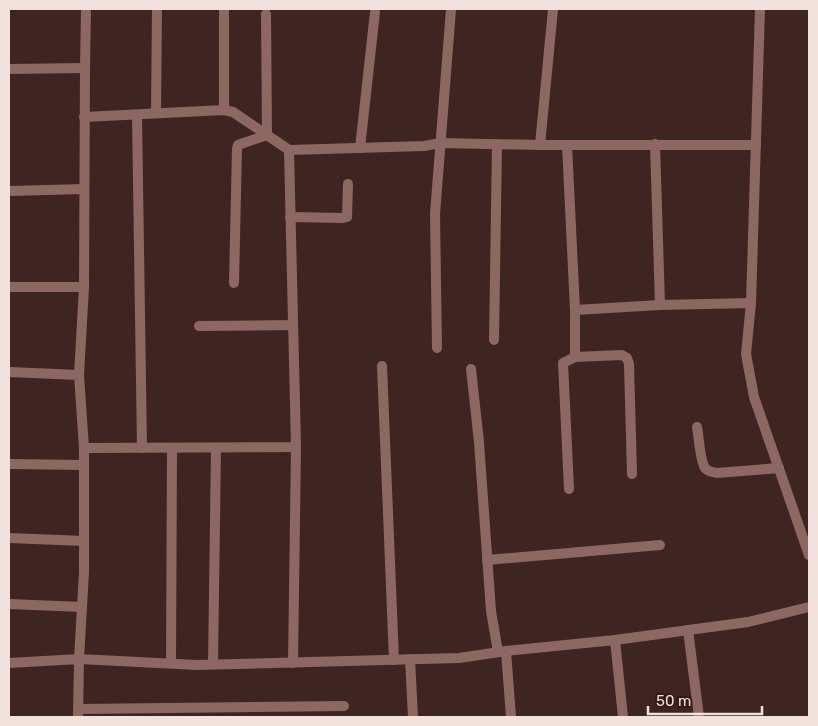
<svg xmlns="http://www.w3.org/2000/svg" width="818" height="726" font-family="Rubik,sans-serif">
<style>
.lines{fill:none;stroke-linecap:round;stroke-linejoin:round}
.minor{stroke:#8d6862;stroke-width:10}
</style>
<rect width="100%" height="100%" fill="#3f2521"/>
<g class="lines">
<g class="minor">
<polyline points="760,9 751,303 746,354 754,397 809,555"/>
<polyline points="266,14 267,135 289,150 296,447 84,448 84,572 79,659 197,665 459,658 506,651 511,717"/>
<polyline points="9,69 85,68"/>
<polyline points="224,110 224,9"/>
<polyline points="156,113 157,9"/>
<polyline points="137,115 142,448"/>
<polyline points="84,117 224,110 233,112 267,135"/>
<polyline points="655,144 660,305"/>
<polyline points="540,145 553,9"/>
<polyline points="567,145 575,310 575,357 563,363 569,489"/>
<polyline points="360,148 375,12"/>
<polyline points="289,150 424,146 441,143 540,145 756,145"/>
<polyline points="9,191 84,189"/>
<polyline points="290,217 343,218 347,217 348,184"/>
<polyline points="234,283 237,149 238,145 267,135"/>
<polyline points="9,287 84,287 79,375"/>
<polyline points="84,287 85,68 86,9"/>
<polyline points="575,310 660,305 751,303"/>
<polyline points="199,326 293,325"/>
<polyline points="494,340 497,144"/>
<polyline points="437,348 435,214 451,9"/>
<polyline points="575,357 622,355 627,358 629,364 632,474"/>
<polyline points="382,366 394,660"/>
<polyline points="471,369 479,442 491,611 498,652"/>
<polyline points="9,372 79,375 84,448"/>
<path d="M 697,427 C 699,437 700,461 705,468 C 708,472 713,472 717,473 L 779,468"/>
<polyline points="9,464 84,465"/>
<polyline points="9,538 84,541"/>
<polyline points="487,560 660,545"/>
<polyline points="9,604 82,607"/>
<polyline points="688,630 699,717"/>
<polyline points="615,640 623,717"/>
<polyline points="506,651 615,640 748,622 809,607"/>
<polyline points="410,659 413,717"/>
<polyline points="9,663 79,659 78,717"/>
<polyline points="171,663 172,448"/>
<polyline points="293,663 296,447"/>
<polyline points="213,664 216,448"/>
<polyline points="78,709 344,706"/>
</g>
</g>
<rect width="818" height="726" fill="none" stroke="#f3e1de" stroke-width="20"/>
<path d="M648 706v8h114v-8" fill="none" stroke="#f3e1de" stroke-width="2.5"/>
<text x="656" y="706" font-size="15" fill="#f3e1de" stroke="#341b17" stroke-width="4" paint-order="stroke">50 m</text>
</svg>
